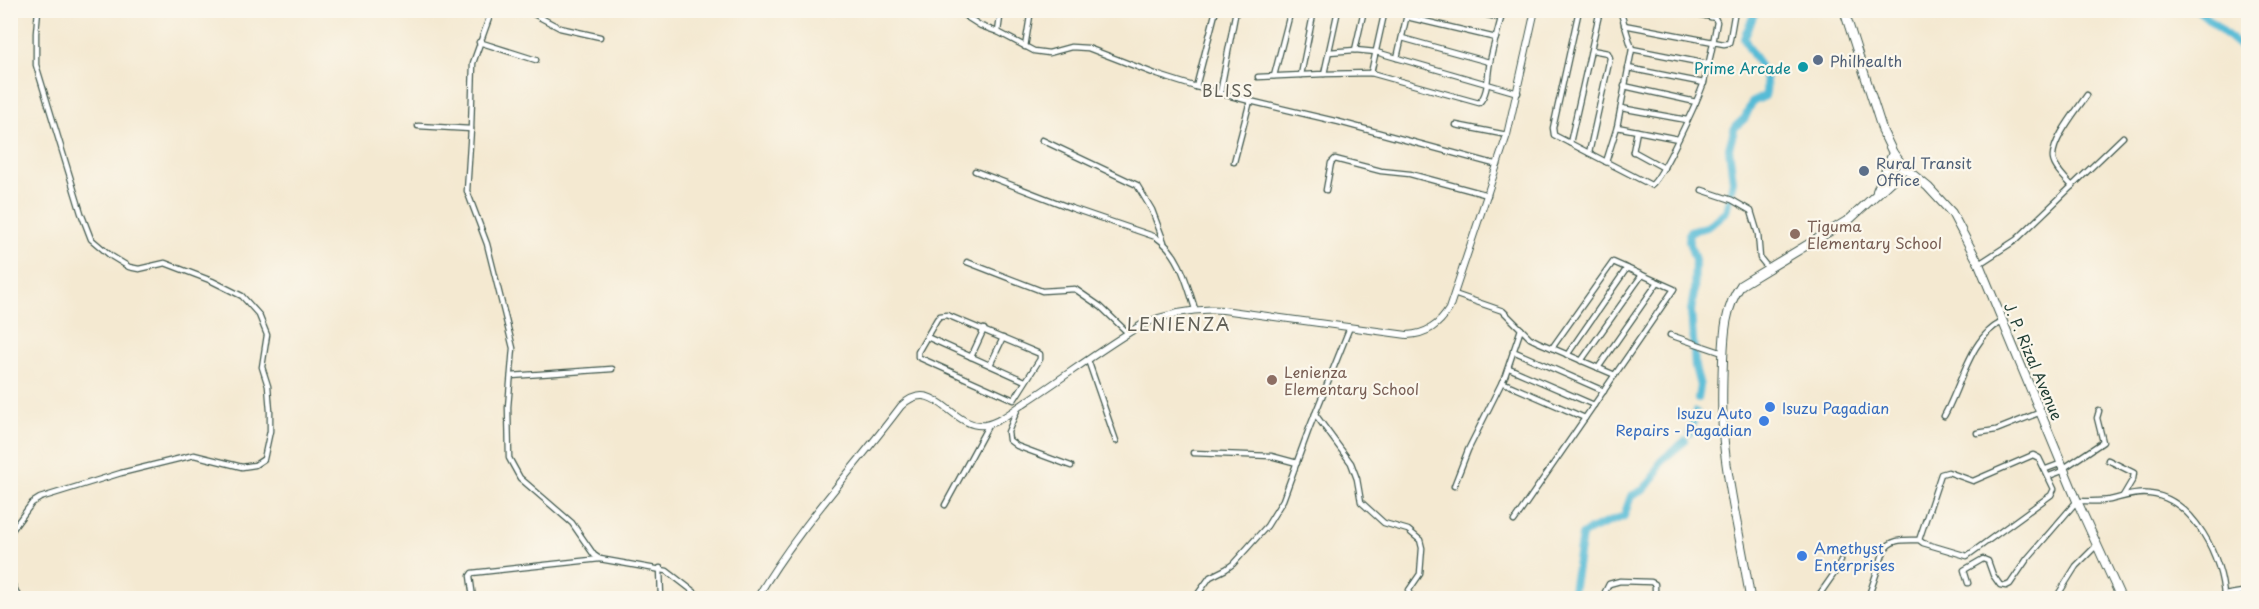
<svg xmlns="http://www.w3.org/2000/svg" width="2259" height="609" font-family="'Playpen Sans',sans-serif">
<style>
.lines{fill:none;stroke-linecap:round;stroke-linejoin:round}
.river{stroke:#57bbd6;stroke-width:8}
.minor-casing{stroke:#3f574c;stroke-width:7}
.tertiary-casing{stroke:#3f574c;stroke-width:8}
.primary-casing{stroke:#3f574c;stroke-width:10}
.trunk-casing{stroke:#3f574c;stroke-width:10}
.minor{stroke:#fff;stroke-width:4.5}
.tertiary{stroke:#fff;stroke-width:6}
.primary{stroke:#fff;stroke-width:8}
.trunk{stroke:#fff;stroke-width:8}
.service-dot{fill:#5c6f8a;stroke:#fbf7ec;stroke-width:2}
.culture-dot{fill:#0f9aa8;stroke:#fbf7ec;stroke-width:2}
.education-dot{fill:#8d6e63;stroke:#fbf7ec;stroke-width:2}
.shop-dot{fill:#3f7fe0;stroke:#fbf7ec;stroke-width:2}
.labels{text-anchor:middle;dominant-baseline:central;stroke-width:4.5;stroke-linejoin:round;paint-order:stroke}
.service-label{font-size:15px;fill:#4e5e75;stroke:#fbf7ec;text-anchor:start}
.culture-label{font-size:15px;fill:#0d838f;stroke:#fbf7ec;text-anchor:end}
.education-label{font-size:15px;fill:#785e54;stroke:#fbf7ec;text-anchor:start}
.street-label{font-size:15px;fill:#1f3d34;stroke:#fbf7ec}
.shop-label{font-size:15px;fill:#366cbe;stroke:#fbf7ec;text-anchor:start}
.neighbourhood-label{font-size:16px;letter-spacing:1.5px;fill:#626158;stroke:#fbf7ec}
.quarter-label{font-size:18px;letter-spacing:1.5px;fill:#626158;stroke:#fbf7ec}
</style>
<rect width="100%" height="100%" fill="#fbf7ec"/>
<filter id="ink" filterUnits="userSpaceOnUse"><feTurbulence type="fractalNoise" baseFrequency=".0167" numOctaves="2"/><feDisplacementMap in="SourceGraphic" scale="12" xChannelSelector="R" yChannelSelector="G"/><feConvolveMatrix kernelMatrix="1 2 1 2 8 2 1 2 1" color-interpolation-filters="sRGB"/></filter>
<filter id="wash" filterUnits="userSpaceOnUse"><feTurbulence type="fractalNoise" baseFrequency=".008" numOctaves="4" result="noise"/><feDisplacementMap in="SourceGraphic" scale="24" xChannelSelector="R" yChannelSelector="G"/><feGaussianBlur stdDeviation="1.35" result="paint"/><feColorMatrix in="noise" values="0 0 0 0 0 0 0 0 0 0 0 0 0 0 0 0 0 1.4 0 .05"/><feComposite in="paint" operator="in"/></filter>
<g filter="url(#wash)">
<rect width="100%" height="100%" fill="#f4e9d1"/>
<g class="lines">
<g class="river">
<polyline points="2198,10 2248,53"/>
<path d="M 1698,398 L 1700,386 L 1695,367 L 1691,311 L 1694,293 L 1695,260 L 1688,238 L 1690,231 L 1707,227 L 1726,211 L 1733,181 L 1729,148 L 1735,127 L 1745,118 L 1752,102 L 1765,96 C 1772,73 1752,58 1744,38 L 1756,10"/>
<polyline points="1690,433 1696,412"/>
<path d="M 1572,598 L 1582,535 C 1592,527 1611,522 1624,516 L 1631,496 L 1643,490 L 1654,478 L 1661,461 L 1685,441"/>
</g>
</g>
</g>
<g filter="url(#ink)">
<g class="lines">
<defs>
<g id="minor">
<polyline points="492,10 473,63 471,129 467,191 487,244 513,348 508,407 509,458 520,478 572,523 594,555 600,559 667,571 702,598"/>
<polyline points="526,10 560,28 600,37"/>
<polyline points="956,10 981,26 998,32 1034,51 1049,53 1071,47 1088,48 1158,75 1196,87 1216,10"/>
<polyline points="1466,10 1501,18"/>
<path d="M 1579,10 L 1553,128 L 1554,135 L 1651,185 C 1661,180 1699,97 1704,82 C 1710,62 1713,42 1717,22 L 1715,18 L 1681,10"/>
<polyline points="1407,17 1496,38"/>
<polyline points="1624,25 1724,44 1729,43 1730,39 1735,10"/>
<polyline points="998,32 1001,10"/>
<polyline points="1402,38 1489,62"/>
<polyline points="479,42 536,60"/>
<polyline points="1025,47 1031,10"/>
<polyline points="1632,49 1708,64"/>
<polyline points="1355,50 1364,10"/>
<polyline points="1329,52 1355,50 1376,52 1518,93"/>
<polyline points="1397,58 1408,10"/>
<polyline points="1628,68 1704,83"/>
<polyline points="1371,73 1385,10"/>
<path d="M 1324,74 L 1371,73 L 1479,103 C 1489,93 1487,75 1490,62 C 1493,45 1499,28 1503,10"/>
<polyline points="1301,75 1314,10"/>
<polyline points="1274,76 1291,10"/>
<polyline points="1258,77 1324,74 1338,10"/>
<polyline points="1624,86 1696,102"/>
<polyline points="1196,87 1250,101"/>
<polyline points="1220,94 1236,10"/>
<polyline points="1621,108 1687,120"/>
<polyline points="1456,125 1507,135"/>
<polyline points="418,126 471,129"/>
<polyline points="1617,127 1678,139"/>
<polyline points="1042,140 1137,185 1152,210 1164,242"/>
<polyline points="1570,143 1600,10"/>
<polyline points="1633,151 1664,168"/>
<polyline points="1633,152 1637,131"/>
<polyline points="1589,153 1610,58 1608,53 1592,50"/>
<polyline points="1234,162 1250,101 1339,122 1498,165"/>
<polyline points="1606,162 1617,127 1632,49 1620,10"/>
<path d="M 975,171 L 1071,208 L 1156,237 C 1180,253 1187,284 1195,309"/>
<polyline points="2072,186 2123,137"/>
<polyline points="1326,190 1331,163 1335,159 1381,171 1410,174 1488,195"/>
<polyline points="1702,190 1732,200 1751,211 1758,234 1760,258 1768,268"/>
<polyline points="967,262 1042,291 1075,289 1101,307 1128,333"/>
<path d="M 1979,264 L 2016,240 L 2072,186 C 2066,179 2054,168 2053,159 C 2051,141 2077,110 2087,95"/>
<polyline points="1454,294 1503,311 1530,338 1538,342 1615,375"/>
<polygon points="947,315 1040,354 1040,359 1014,400 918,357 918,352 937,319 940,316"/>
<polyline points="1670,335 1723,353"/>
<polyline points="927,337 1025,381"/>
<polyline points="1513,351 1604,391"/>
<polyline points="1567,355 1627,268"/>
<polyline points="971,357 984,329"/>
<polyline points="1088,360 1116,441"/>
<polyline points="1581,361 1642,275"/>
<polyline points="990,365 1003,338"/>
<polyline points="1509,368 1594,405"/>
<polyline points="1598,368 1658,282"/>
<polyline points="511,376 612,369"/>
<polyline points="1502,382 1585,418"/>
<polyline points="1018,408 1008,432 1009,440 1017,446 1071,466"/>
<polyline points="1315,414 1351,463 1357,479 1361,502 1384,523 1408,530 1420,540 1422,548 1420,574 1409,590 1411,596 1416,598"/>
<path d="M 1944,416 C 1960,389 1971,334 2003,322"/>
<polyline points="1977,433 1996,430 2041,412"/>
<polyline points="1193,453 1271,456 1297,463"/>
<polyline points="2108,460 2134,473 2133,479 2123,496"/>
<polyline points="2064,468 2103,442 2097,418 2099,411"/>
<polyline points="2046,469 2062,463"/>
<polyline points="2049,476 2065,470"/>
<polyline points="1454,486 1468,450 1505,376 1521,329"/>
<polyline points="945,505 989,424"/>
<polyline points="1514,521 1674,289 1613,262 1552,348"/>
<polyline points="10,533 32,503 40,498 121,473 194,455 242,467 255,465 264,459 270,431 270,411 268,386 262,367 267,335 259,315 242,296 212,281 165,263 139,269 129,267 111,256 91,239 81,213 36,65 36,33 38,10"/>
<polyline points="660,568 661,598"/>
<polyline points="10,579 19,598"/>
<path d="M 1968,583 L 1964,570 L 1983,559 L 1988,561 L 1993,575 L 2000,585 L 2006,586 L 2010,584 L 2027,559 L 2077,501 C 2088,501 2099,502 2110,500 C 2123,497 2136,492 2150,494 C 2194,499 2223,559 2224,598"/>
<polyline points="2224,595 2248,591"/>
<polyline points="473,598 470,576 472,573 600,559"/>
<polyline points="1195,598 1210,577 1226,569 1233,564 1267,526 1283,500 1309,429 1350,327"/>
<polyline points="1602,598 1609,584 1620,581 1651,582 1655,584 1655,598"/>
<polyline points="1817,598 1838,568 1841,560"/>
<path d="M 1868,598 L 1884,551 C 1890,538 1906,540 1919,540 L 1923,543 L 1967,556 L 2051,495 L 2054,489 L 2039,458 L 2033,455 L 1973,481 L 1948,472 L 1941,474 L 1919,540"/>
<polyline points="2056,598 2076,566 2097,545"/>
</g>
<path id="tertiary" d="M 757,598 C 797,529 853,470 901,406 C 935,374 952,430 985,425 C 1001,422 1016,408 1029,400 C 1067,375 1104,347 1143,324 C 1169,313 1195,308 1223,310 L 1407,335 C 1427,334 1439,325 1449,309 L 1507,135 L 1535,10"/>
<polyline id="primary" points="1905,168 1928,187 1952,213 1979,264 2077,501 2121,598"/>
<g id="trunk">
<polyline points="1877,191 1893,153"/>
<path d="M 1750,598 C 1743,547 1729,496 1724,443 C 1721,416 1722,388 1723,360 C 1724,334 1725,307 1741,285 L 1850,219 L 1905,168 L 1893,153 L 1883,132 L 1844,10"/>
</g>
</defs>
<use href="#minor" class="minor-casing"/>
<use href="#tertiary" class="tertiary-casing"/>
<use href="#primary" class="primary-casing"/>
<use href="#trunk" class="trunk-casing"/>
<use href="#minor" class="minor"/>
<use href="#tertiary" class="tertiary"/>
<use href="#primary" class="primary"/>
<use href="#trunk" class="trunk"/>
</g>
</g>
<g class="service-dot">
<circle cx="1818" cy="60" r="6"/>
<circle cx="1864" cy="171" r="6"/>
</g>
<circle class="culture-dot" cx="1803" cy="67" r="6"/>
<g class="education-dot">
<circle cx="1795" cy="234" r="6"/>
<circle cx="1272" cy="380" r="6"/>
</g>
<g class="shop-dot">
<circle cx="1770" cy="407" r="6"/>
<circle cx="1764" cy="421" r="6"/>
<circle cx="1802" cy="556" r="6"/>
</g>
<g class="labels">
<g class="service-label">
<text x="1830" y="60">Philhealth</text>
<text x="1876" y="162">Rural Transit<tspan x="1876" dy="17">Office</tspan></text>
</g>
<g class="culture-label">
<text x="1791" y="67">Prime Arcade</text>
</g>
<g class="education-label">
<text x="1807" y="225">Tiguma<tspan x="1807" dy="17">Elementary School</tspan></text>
<text x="1284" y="371">Lenienza<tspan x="1284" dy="17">Elementary School</tspan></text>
</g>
<g class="street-label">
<text transform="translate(2034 361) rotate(67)">J. P. Rizal Avenue</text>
</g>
<g class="shop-label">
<text x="1782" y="407">Isuzu Pagadian</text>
<text x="1752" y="412" text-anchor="end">Isuzu Auto<tspan x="1752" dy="17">Repairs - Pagadian</tspan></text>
<text x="1814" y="547">Amethyst<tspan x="1814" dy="17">Enterprises</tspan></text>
</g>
<g class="neighbourhood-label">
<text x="1228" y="90">BLISS</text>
</g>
<g class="quarter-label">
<text x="1179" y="323">LENIENZA</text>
</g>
</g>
<rect width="2259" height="609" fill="none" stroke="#fbf7ec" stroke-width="36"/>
</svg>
